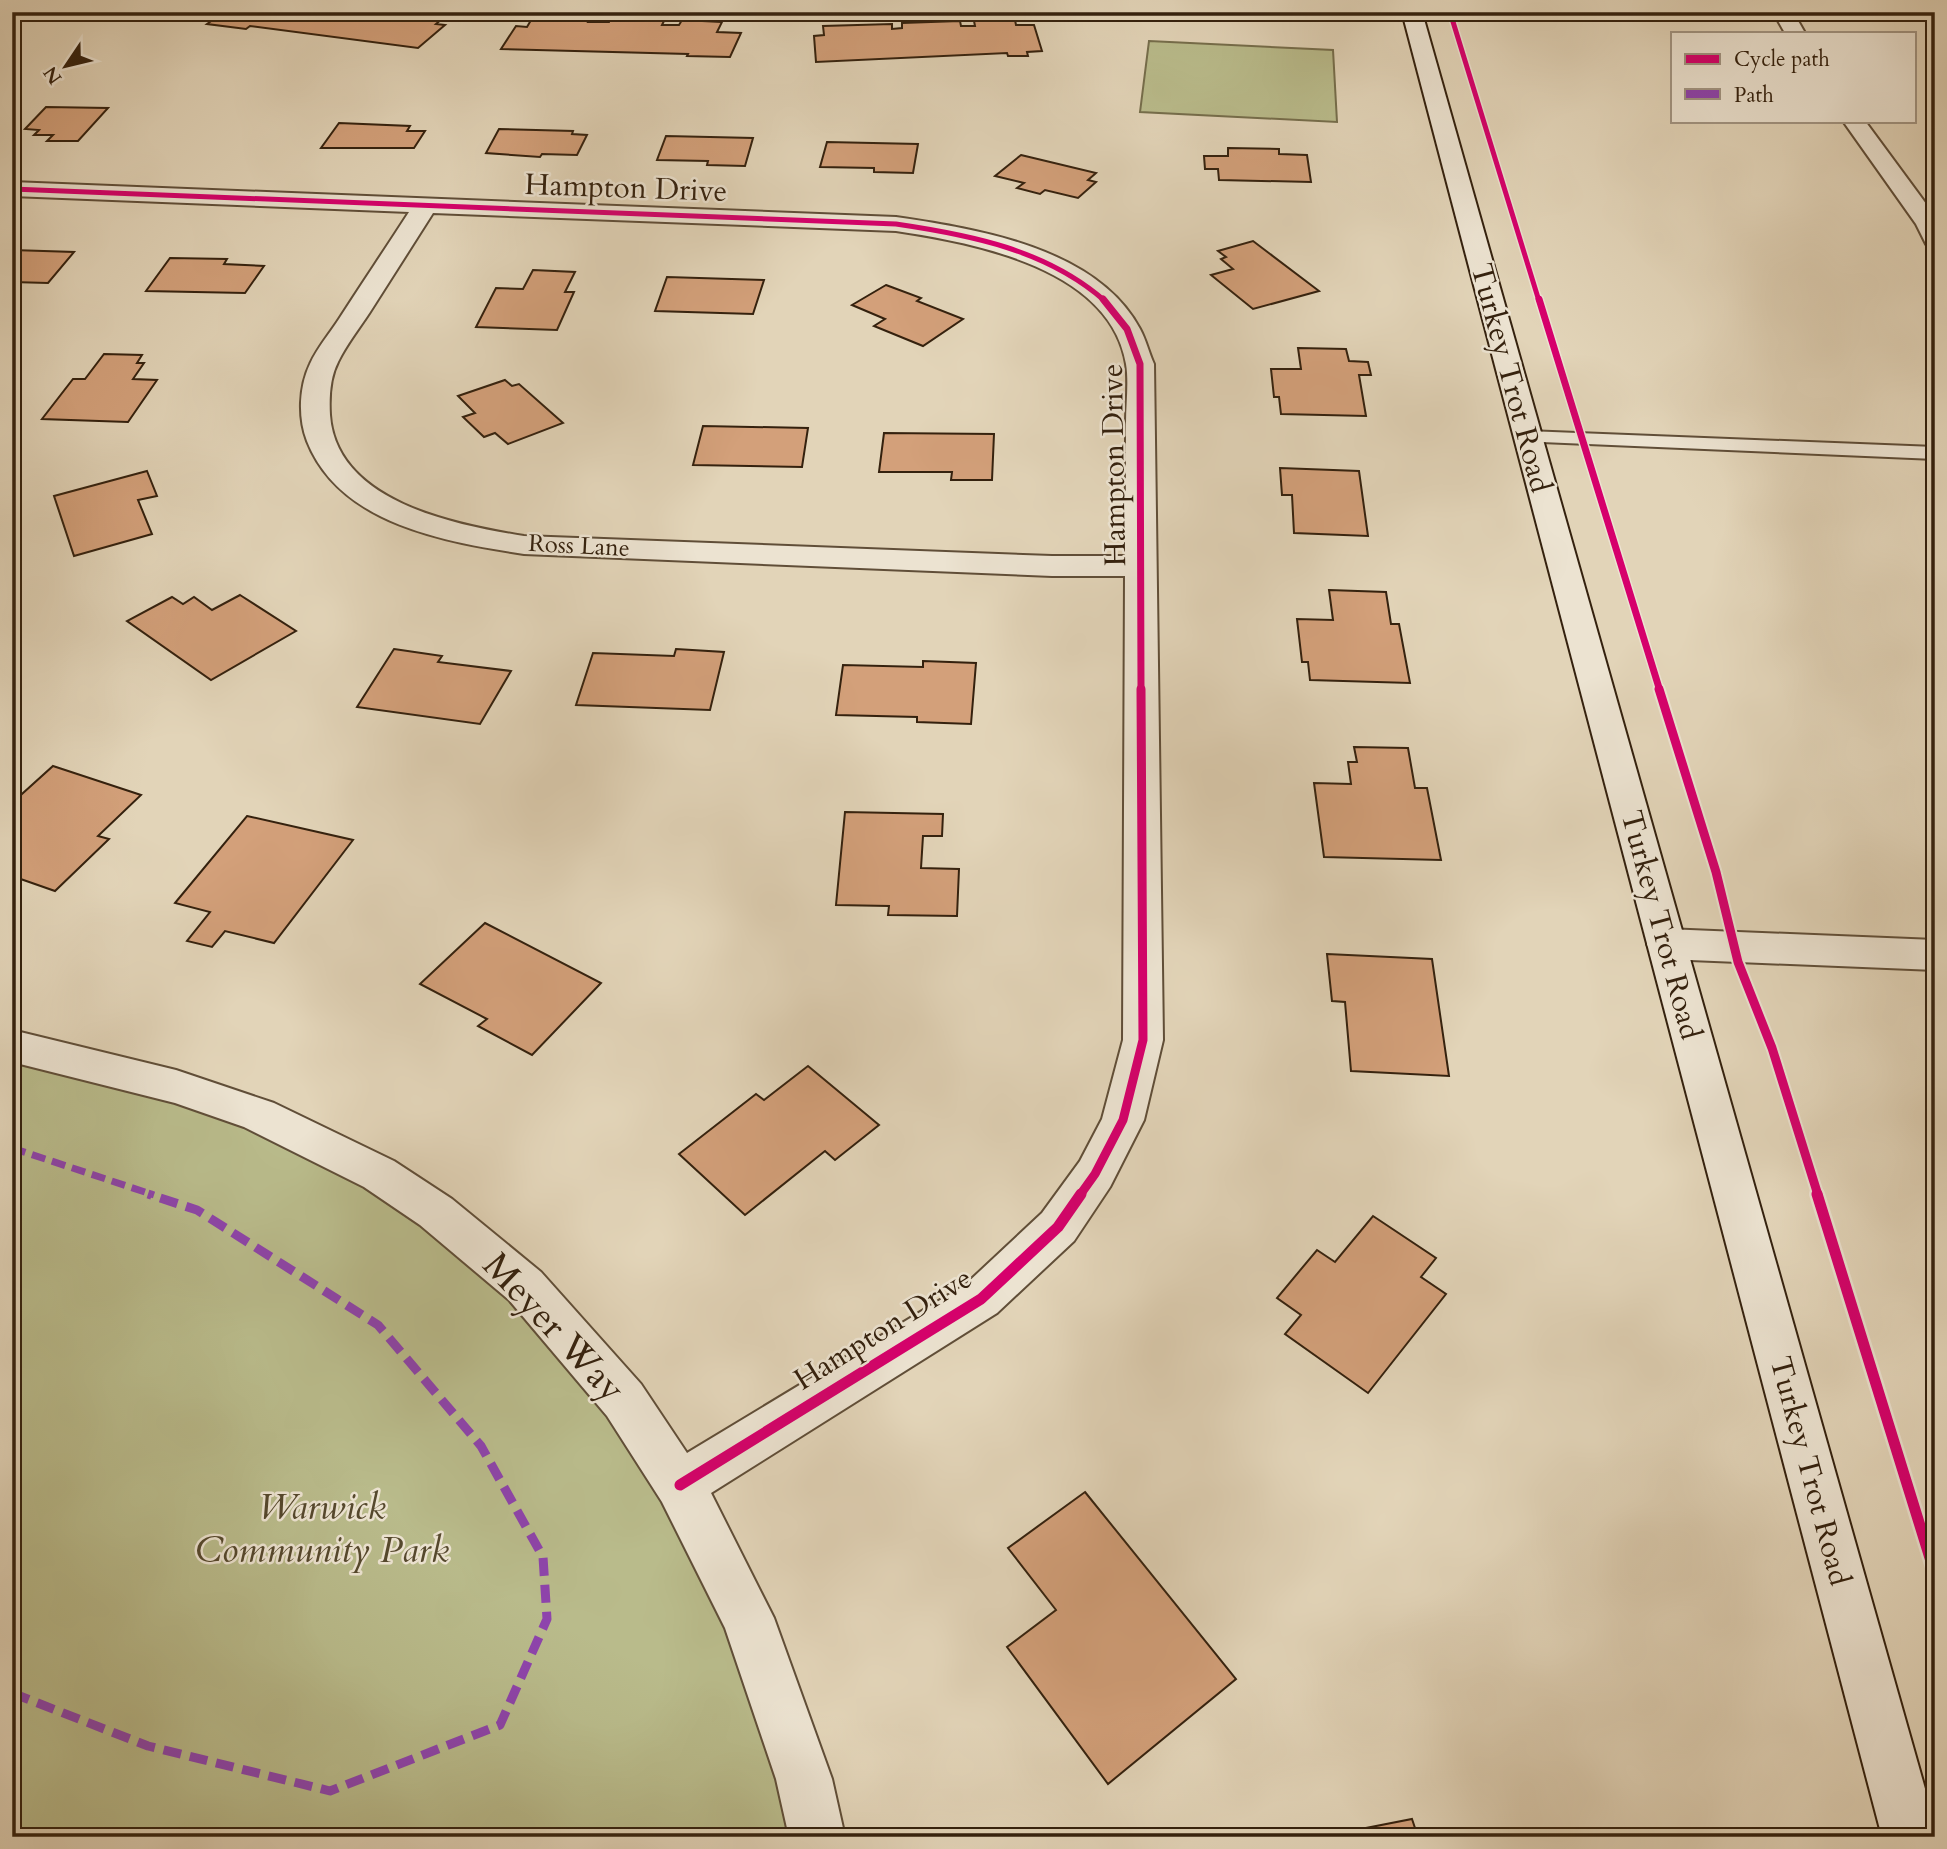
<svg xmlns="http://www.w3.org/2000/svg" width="1947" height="1849" font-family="Cardo,serif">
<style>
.green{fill:#b9bb8b;stroke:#766e4c;stroke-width:2}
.building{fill:#d3a07a;stroke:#34210e;stroke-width:2}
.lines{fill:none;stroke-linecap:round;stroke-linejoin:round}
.lane-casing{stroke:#604e38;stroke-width:4}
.street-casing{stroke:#604e38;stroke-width:4}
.secondary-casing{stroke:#34210e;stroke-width:4}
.lane{fill:#ece3d1;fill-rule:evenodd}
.street{fill:#ece3d1;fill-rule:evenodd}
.secondary{fill:#ece3d1;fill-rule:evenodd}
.quiet-far1{stroke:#8e44ad;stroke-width:7;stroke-dasharray:14 7;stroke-linecap:butt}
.quiet{stroke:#8e44ad;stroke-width:9;stroke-dasharray:18 9;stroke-linecap:butt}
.cycleway-far3-casing{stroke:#ece3d1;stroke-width:8}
.cycleway-far2-casing{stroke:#ece3d1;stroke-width:10}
.cycleway-far1-casing{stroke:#ece3d1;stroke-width:13}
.cycleway-casing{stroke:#ece3d1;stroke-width:16}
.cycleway-far3{stroke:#d6006c;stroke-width:5}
.cycleway-far2{stroke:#d6006c;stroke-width:7}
.cycleway-far1{stroke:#d6006c;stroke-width:9}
.cycleway{stroke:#d6006c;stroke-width:11}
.labels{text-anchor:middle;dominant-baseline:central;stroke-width:5;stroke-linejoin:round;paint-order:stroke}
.far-street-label{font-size:24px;fill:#34210e;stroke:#ece3d1}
.street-label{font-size:30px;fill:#34210e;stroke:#ece3d1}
.near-street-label{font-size:37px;fill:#34210e;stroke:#ece3d1}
.near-park-label{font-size:37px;font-style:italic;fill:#55482d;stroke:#ece3d1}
</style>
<rect width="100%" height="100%" fill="#e2d4b8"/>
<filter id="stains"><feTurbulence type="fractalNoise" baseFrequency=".00286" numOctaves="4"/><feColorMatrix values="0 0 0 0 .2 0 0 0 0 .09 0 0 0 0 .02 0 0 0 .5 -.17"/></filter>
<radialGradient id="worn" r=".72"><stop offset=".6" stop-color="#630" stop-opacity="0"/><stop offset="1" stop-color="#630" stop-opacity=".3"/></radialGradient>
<g class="green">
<polygon points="1149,41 1333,50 1337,122 1140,112"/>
<polygon points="12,1042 176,1087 436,1212 680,1485 815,1837 12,1837"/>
</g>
<g class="building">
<polygon points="224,12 434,12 448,14 436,24 445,25 418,48 250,26 246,29 207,24"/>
<polygon points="534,15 590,17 588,22 609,22 611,17 665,19 662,25 679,25 682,20 722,22 717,32 741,33 730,57 687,56 688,54 501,49 516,26 527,27"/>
<polygon points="1015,20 1016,25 1034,25 1042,51 1027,52 1028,56 1008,56 1007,53 816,62 814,36 824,35 823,26 892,24 892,29 902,28 902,23 960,21 961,26 975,26 974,21"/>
<polygon points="46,107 108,108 78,141 47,141 53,135 34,135 39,130 25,129"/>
<polygon points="339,123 410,126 407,131 425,131 414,148 321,148"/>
<polygon points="499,129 573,131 572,134 587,135 577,155 542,154 540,157 486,153"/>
<polygon points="666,136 753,138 745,166 707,165 708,161 657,160"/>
<polygon points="827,142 918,144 913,173 874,172 874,168 820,167"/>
<polygon points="1228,148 1279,149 1279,154 1307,155 1311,182 1219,180 1218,169 1205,169 1204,156 1228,156"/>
<polygon points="1021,155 1096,173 1088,180 1096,182 1078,198 1045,190 1040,194 1017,188 1024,183 995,176"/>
<polygon points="1253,241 1319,291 1253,309 1211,275 1233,269 1221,259 1226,257 1218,251"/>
<polygon points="12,250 74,252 48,283 12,282"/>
<polygon points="170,258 227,259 224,264 264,266 245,293 146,291"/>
<polygon points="533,270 575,272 565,292 574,292 557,330 476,327 496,288 523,289"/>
<polygon points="667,277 764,280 753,314 655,311"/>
<polygon points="886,285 921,298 917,301 963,319 923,346 874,326 885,319 852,305"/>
<polygon points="1298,348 1346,349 1349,361 1368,362 1371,375 1359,375 1366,416 1281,414 1279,397 1274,397 1271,369 1301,369"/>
<polygon points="104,354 142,355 137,363 144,363 133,379 157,380 128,422 42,419 73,379 85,379"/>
<polygon points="505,380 512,386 519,384 563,423 508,444 495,433 484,437 463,417 475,413 458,396"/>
<polygon points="703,426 808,428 802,467 693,465"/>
<polygon points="884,433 994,434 992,480 951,480 952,472 879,472"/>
<polygon points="1280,468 1359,471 1368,536 1294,533 1292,495 1282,495"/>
<polygon points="147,471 157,496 138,500 152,534 74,556 54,496"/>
<polygon points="1329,590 1386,592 1391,624 1399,624 1410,683 1310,680 1308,662 1302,662 1297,619 1333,620"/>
<polygon points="240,595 296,631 211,680 127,621 172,597 183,604 194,597 212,610"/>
<polygon points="394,649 442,656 438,662 511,671 480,724 357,707"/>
<polygon points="676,649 724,652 710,710 576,705 593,653 674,656"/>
<polygon points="923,661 976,663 971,724 917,722 917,717 836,715 843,665 923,667"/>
<polygon points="1354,747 1408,748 1415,788 1427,788 1441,860 1324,857 1314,783 1351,784 1348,762 1357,762"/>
<polygon points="53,766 141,795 98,836 109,839 55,891 12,876 12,865 20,858 12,855 12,803"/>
<polygon points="845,812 943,814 942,836 923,836 921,868 959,869 957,916 888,915 889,906 836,905"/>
<polygon points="247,816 353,840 274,943 225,931 212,947 187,941 210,912 175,903"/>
<polygon points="485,923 601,983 532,1055 478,1026 487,1019 420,984"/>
<polygon points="1327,954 1432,959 1449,1076 1351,1071 1345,1002 1332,1001"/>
<polygon points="808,1066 879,1125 835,1160 825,1151 745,1215 679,1154 756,1094 764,1100"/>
<polygon points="1373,1216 1436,1258 1421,1277 1446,1294 1368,1393 1285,1334 1301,1315 1277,1298 1317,1250 1335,1262"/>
<polygon points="1085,1492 1236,1679 1108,1784 1007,1647 1056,1610 1008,1548"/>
<polygon points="1412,1819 1418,1837 1320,1837"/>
</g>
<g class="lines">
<defs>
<polygon id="lane" points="1527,431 1935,447 1935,459 1520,441 1517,437 1520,433"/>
<g id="street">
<polygon points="1773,12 1793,12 1805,33 1785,33"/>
<polygon points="1843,121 1865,121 1935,216 1935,246 1926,244 1916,224"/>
<path d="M 12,182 L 896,217 C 978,229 1097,248 1140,329 C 1146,340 1149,353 1154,364 L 1163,1040 L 1144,1120 L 1110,1187 L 1074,1241 L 997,1313 L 711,1493 L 774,1618 L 832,1779 L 845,1837 L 789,1837 L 776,1779 L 725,1628 L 662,1502 L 607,1416 L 509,1300 L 420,1225 L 364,1187 L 244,1127 L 175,1103 L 12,1062 L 12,1030 L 176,1070 L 274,1103 L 394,1161 L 452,1199 L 541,1272 L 641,1384 L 687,1453 L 965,1285 L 1042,1213 L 1080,1161 L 1102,1119 L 1123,1040 L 1125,576 L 1052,576 L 524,554 C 447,542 340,525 307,441 C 298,418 299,387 310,364 C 317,348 330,333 339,319 C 362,283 386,248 409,212 L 12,196 ZM 433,213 L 896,231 C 975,243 1110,268 1126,364 C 1129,382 1126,404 1126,423 C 1126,467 1126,512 1125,556 L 1052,556 L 524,536 C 455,525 336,502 330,415 C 329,398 330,377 338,362 C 346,345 359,329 370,312 C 391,279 412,246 433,213 Z"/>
<polygon points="1666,929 1935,940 1935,970 1666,959 1652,954 1647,944 1652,934"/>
</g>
<polygon id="secondary" points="1402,12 1422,12 1935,1824 1935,1837 1882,1837"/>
</defs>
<use href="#lane" class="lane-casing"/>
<use href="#street" class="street-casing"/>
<use href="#secondary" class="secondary-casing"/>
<use href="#lane" class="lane"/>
<use href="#street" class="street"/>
<use href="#secondary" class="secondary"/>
<polyline class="quiet-far1" points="12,1148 154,1195"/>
<polyline class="quiet" points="12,1693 148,1746 330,1791 500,1725 547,1619 543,1557 481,1446 378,1325 197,1210 148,1194"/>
<defs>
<g id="cycleway-far3">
<polyline points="1450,12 1539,301"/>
<path d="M 12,189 L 896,224 C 971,235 1047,250 1105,301"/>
</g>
<g id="cycleway-far2">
<polyline points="1103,299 1127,329 1140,364 1141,691"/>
<polyline points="1539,299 1660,691"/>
</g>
<g id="cycleway-far1">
<polyline points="1659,689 1716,872 1738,962 1772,1048 1818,1195"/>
<polyline points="1080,1195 1095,1174 1123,1120 1143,1040 1141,689"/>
</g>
<g id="cycleway">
<polyline points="1817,1194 1935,1574"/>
<polyline points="680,1485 981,1299 1058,1227 1081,1194"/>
</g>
</defs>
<use href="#cycleway-far3" class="cycleway-far3-casing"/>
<use href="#cycleway-far2" class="cycleway-far2-casing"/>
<use href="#cycleway-far1" class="cycleway-far1-casing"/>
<use href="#cycleway" class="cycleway-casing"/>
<use href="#cycleway-far3" class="cycleway-far3"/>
<use href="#cycleway-far2" class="cycleway-far2"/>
<use href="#cycleway-far1" class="cycleway-far1"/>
<use href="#cycleway" class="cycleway"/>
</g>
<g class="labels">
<g class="far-street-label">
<text transform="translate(579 546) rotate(3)">Ross Lane</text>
</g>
<g class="street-label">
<text transform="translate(626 188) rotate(2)">Hampton Drive</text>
<text transform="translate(1511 378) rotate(75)">Turkey Trot Road</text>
<text transform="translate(1114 465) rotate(-91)">Hampton Drive</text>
<text transform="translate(1661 925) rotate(75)">Turkey Trot Road</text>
<text transform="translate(883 1329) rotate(-32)">Hampton Drive</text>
<text transform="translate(1810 1471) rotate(75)">Turkey Trot Road</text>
</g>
<g class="near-street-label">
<text transform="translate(554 1327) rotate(47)">Meyer Way</text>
</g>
<g class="near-park-label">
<text x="322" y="1507">Warwick<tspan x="322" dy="43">Community Park</tspan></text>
</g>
</g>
<rect width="1947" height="1849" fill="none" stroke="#e2d4b8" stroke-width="42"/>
<rect x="14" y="14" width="1919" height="1821" fill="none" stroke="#34210e" stroke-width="3.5"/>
<rect x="21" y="21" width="1905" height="1807" fill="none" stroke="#34210e" stroke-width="2"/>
<rect x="1671" y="32" width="245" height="91" fill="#ece3d1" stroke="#a29583" stroke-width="2"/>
<rect x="1685" y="54" width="35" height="10" fill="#d6006c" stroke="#a29583" stroke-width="2"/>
<text x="1734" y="66" font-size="21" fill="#34210e">Cycle path</text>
<rect x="1685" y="89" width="35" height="10" fill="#8e44ad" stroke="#a29583" stroke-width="2"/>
<text x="1734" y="102" font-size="21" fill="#34210e">Path</text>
<g transform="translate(66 66) rotate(235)" stroke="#ece3d1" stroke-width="5" paint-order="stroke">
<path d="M0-5L12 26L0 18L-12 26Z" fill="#34210e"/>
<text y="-10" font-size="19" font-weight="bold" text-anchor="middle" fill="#34210e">N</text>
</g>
<rect width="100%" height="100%" filter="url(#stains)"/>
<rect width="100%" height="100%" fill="url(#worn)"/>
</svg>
